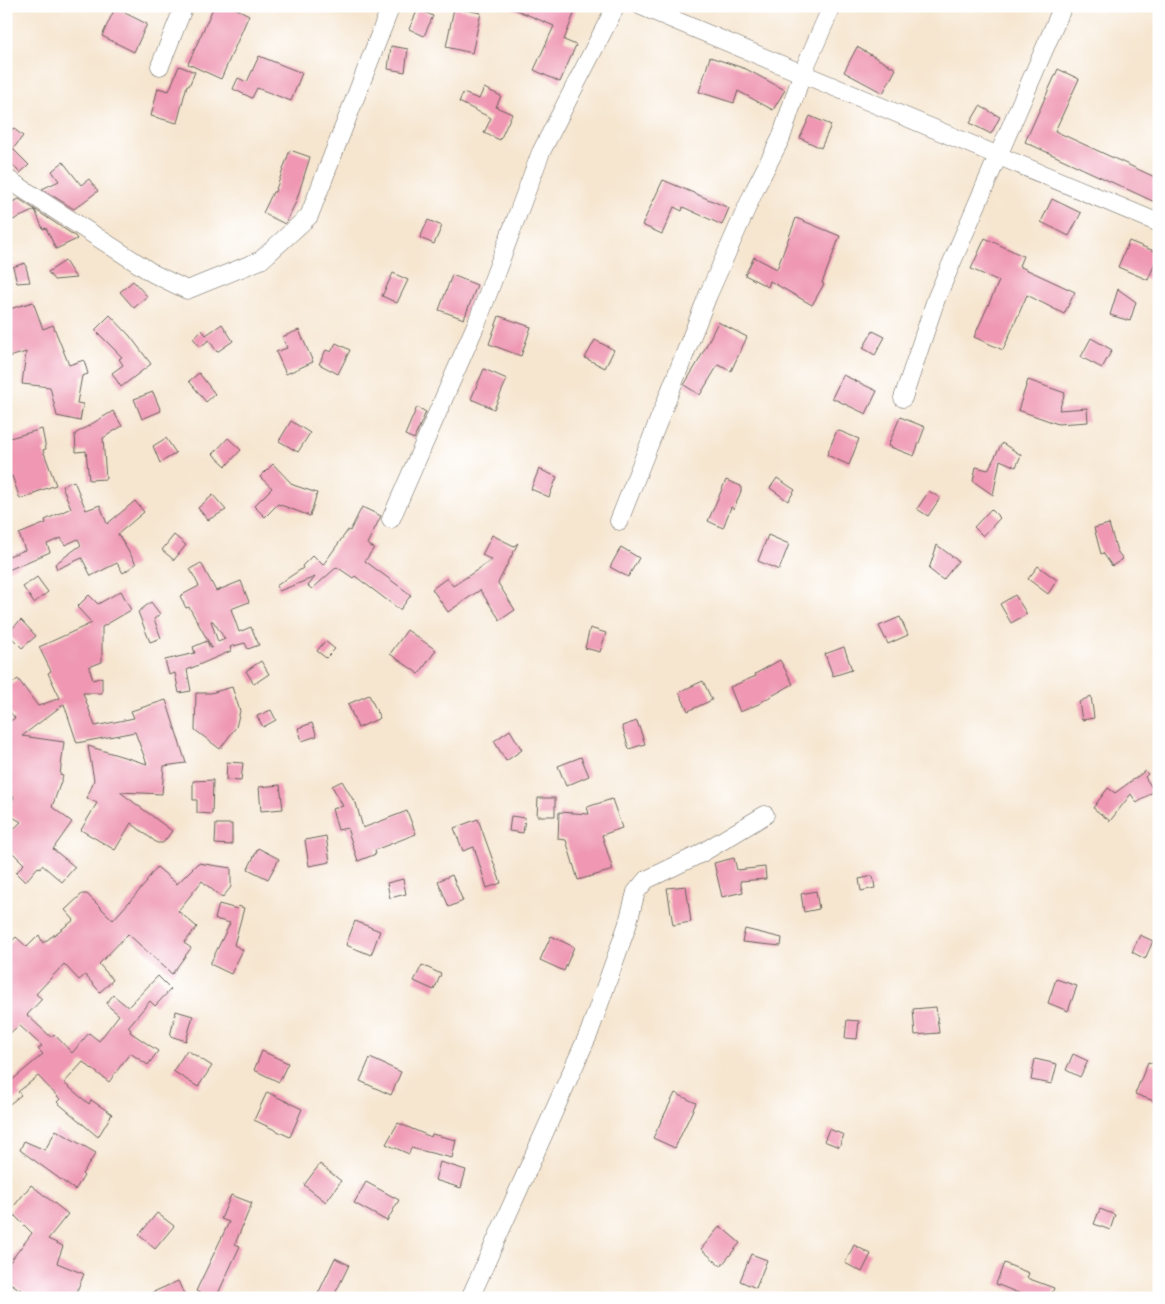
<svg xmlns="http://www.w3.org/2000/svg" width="1165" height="1304" font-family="'Libre Caslon Text',serif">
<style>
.building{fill:#ef97b3;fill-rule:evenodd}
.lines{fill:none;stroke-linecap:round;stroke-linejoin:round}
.minor-casing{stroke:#68635b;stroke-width:19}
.minor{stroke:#fff;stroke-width:18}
</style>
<rect width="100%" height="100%" fill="#fff"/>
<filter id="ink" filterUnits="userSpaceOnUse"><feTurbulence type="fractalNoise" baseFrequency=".02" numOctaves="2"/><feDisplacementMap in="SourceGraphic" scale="10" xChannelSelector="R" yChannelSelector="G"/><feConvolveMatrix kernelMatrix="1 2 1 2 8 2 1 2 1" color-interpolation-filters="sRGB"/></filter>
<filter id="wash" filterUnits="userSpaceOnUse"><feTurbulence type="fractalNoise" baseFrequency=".0096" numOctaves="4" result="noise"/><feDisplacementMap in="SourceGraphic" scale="20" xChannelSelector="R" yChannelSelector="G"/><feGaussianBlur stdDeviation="1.12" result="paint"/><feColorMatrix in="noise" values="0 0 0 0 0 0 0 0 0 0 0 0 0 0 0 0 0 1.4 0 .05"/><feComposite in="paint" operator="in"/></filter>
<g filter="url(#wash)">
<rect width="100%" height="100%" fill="#f6e6d0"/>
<g id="blocks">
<path class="building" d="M214 6H231L249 15 221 79 188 64Z
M507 6H577L564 40 576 45 560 82 534 70 554 26Z
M115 8 147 24 134 52 102 36Z
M454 8 481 13 472 53 446 47Z
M418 9 433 16 424 36 409 29Z
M391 46 408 49 405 72 388 69Z
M857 47 896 69 883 93 844 72Z
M259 56 302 73 291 101 257 88 252 98 233 89 238 78 247 82Z
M710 57 746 69 785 90 773 110 738 91 734 103 699 92Z
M179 66 195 72 189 86 187 85 177 123 151 116 158 88 169 91Z
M1058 69 1079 79 1055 131 1159 179V204L1025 142Z
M484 88 501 96 496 107 512 114 500 140 484 133 491 118 459 102 463 93 479 99Z
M980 106 1000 117 991 134 970 123Z
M810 116 831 125 821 148 800 138Z
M13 128 23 136 13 149 29 165 20 173 6 158V137Z
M290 150 310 157 296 202 285 224 263 213 273 192H275Z
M63 162 81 185 89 179 98 191 74 209 42 189 59 181 52 171Z
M663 180 729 208 722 225 683 207 682 211 674 207 662 234 642 225Z
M19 199 75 236 77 239 56 249 46 228 43 229 35 210 13 220 6 210V205Z
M1052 199 1081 213 1069 236 1041 222Z
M796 218 840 236 822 283 824 284 812 305 770 281 768 287 745 275 754 257 777 269Z
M428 220 442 226 434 244 420 238Z
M985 238 1023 256 1019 266 1075 292 1064 314 1027 295 1003 350 974 337 999 281 971 269Z
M1129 241 1159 253 1148 280 1118 267Z
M65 261 76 278 54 280 48 272Z
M25 263 30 282 17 283 13 267Z
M393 273 408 280 397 303 382 296Z
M452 275 477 285 464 319 439 310Z
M133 281 147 296 134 308 120 292Z
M1118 289 1136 302 1130 321 1110 315Z
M33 302 43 329 53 325 69 365 84 360 88 374 82 376 77 403 83 404 80 421 57 416 50 387 22 384 26 352 6 358V310Z
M110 315 130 336 151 364 121 387 112 373 123 365 119 359 122 357 95 330Z
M499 316 531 327 521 356 489 344Z
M718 322 747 337 731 371 718 365 700 395 684 385 698 362Z
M222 324 233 341 217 352 209 340 200 347 193 338 202 330 206 335Z
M299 330 313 362 286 374 276 352 287 348 282 337Z
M873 331 885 337 875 355 863 348Z
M1091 338 1112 350 1102 368 1081 357Z
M595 340 614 350 605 368 585 358Z
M336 343 350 350 338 374 319 364 326 350 331 352Z
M484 369 507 379 494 409 471 399Z
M199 373 215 394 206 402 189 381Z
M843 375 877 391 866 414 832 398Z
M1028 380 1065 393 1059 410 1087 408 1088 422 1058 424 1018 410Z
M153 392 161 411 142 419 134 399Z
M417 407 426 412 414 439 405 435Z
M113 411 122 426 103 438 106 479 89 480 86 451 76 452 75 434Z
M900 417 925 427 914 456 888 446Z
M291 421 310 433 298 452 279 441Z
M42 429 46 449 43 450 56 485 34 493V495L20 499 12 476H9L6 461V439Z
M837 430 859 439 849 465 827 455Z
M166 438 176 453 160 463 153 446Z
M228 438 241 450 226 466 213 454Z
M1002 443 1021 455 1016 467 1000 460 993 495 973 481 976 467 988 470Z
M273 464 293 485 317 493 310 516 278 504 265 517 254 506 272 488 260 477Z
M539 469 557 477 549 497 531 489Z
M777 478 795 490 788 501 770 488Z
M726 480 741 486V491L734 509 731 507 723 528 708 521Z
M74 481 86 510 100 505 107 524 135 501 144 512 118 534 136 564 123 573 117 563 91 576 82 558 57 569 55 564 81 545 78 539 65 545 61 538 47 544 50 552 6 571V557L25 550 19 534 46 523 45 520 71 508 62 486Z
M929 491 940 498 928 516 917 509Z
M213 495 226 510 208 520 198 508Z
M362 507 381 516 367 544 374 548 365 561 411 595 400 610 355 576 353 578 337 567 312 589 308 586 315 577 279 591 276 586 303 568 302 566 313 555 323 565 348 530 350 531Z
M991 509 1000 518 983 536 974 527Z
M1109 524 1117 551 1123 559 1112 566 1103 553 1101 554 1094 528Z
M174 535 186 545 174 560 162 550Z
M492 535 514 546 518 543 498 583 515 610 500 620 480 590 448 612 432 589 447 578 453 586 492 560 482 555Z
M768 535 789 544 779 570 758 561Z
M937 545 958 561 943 580 929 569Z
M621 547 639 558 628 577 610 567Z
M201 563 216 591 241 581 249 602 231 609 239 632 251 627 259 645 248 649 245 643 230 647 231 651 187 670 191 691 179 693 175 673 169 675 165 660 195 653 193 647 207 641 210 648H212L189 607 186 608 180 596 199 586 190 569ZM211 621H213L225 639 218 642Z
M1038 566 1057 580 1048 594 1028 579Z
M37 577 48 592 34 603 23 587Z
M121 591 131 610 102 627V662L89 667 93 680 102 677V693H83L95 726 134 718 131 711 166 700 186 763 164 766 162 794 120 792 172 831 163 843H157L131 823 115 850 81 830 97 803 87 798 94 780 88 746 147 764 135 732 77 743 64 704 22 736 64 742 60 775 63 776 52 807 72 822 53 849 75 867 62 882 42 865 40 868 38 867 25 882 16 873 24 864 6 846V836L21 822 6 813 14 797 6 793V724L15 718 6 707V688L18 679 38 706 60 698 48 673 51 671 39 647 92 623 77 607 89 595 98 604Z
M1015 595 1027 614 1011 623 1000 604Z
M151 602 160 614 154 619 161 638 150 642 138 612Z
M900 617 908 635 888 644 879 626Z
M21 620 36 636 22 648 7 633Z
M590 628 606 633 600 652 585 648Z
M407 630 436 650 419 674 390 654Z
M325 641 335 649 326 658 317 651Z
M844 647 852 670 833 676 825 654Z
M780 660 793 684 761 702V703L740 712 730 687 756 676 755 674Z
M261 661 269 674 254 684 246 671Z
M703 681 712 700 688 711 679 692Z
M232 687 240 711 236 727 220 749 195 730 196 693H211Z
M369 695 380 718 358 728 348 704Z
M1091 696 1094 718 1082 720 1079 702Z
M271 710 276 720 263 727 257 716Z
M637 721 645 744 629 749 622 726Z
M312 723 317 736 302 741 298 728Z
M510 730 522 750 506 761 494 741Z
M581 757 589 776 566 786 558 766Z
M227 762 243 763 241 781 226 780Z
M1145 771 1148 774 1145 777 1154 791 1137 803 1131 794 1110 821 1093 808 1108 788 1115 793Z
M213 780 212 814 197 813V800H193V781Z
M342 781 355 803H356L363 828 407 811 416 834 375 850 376 854 358 861 347 828 338 830 332 809 343 806 332 786Z
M280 785 283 809 261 811 259 787Z
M538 798H555V816H537Z
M612 799 622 828 602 835 613 870 578 880 566 840 558 839 559 812 589 814 587 807Z
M511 816 525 818 523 833 509 831Z
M478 819 501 883 487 888 474 847 463 851 454 828Z
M216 824H232V845L215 844Z
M326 836 330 862 309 866 305 840Z
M258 848 279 859 268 879 248 869Z
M734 858 737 870 765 867 766 879 740 881 743 892 722 897 714 863Z
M198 863 231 868V887L222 898 202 881 178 911 197 927 184 943 191 948 172 974 128 934 99 964 113 980 100 992 85 975 79 980 64 964 36 994 42 999 27 1015 51 1037 54 1034 72 1053 89 1033 99 1041 119 1015 106 1004 113 995 128 1007 158 976 171 989 155 1006 150 1001 128 1027 131 1030 130 1032 158 1051 148 1065 130 1053 109 1082 83 1062 64 1083 89 1104 91 1100 112 1114 98 1137 57 1102 60 1099 38 1076 18 1092 21 1095 6 1107V1077L10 1082 43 1054 38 1049 42 1046 19 1025 6 1037V947L16 937 27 947 39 935 43 943 74 920 65 910 82 894H87L113 920 147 882 146 881 157 867 177 884Z
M452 875 463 901 449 907 438 881Z
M873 876 875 888 861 891 859 879Z
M403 879 406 894 390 898 387 883Z
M686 886 691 922 673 925 667 888Z
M816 891 819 909 804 912 801 894Z
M219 904 237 909 238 906 244 908 234 945 243 950 231 974 210 964 230 923 215 919Z
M355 921 380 931 371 955 346 945Z
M745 929 782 938 781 946 742 942Z
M1140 935 1153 941 1145 959 1132 952Z
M551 936 574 947 564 971 540 960Z
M422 965 441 974 434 990 414 981Z
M1056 979 1077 986 1068 1011 1048 1003Z
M936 1007 939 1033 915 1035 913 1009Z
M176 1011 193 1016 186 1041 170 1036Z
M847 1020 859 1021 857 1039 845 1038Z
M187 1050 212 1066 198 1087 173 1071Z
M262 1051 288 1063 279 1082 254 1070Z
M1073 1054 1088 1061 1080 1077 1066 1070Z
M370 1058 401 1072 391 1095 360 1081Z
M1035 1059 1057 1064 1052 1084 1031 1080Z
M1148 1062 1159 1066V1103L1135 1094Z
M267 1092 302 1109 290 1137 254 1120Z
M675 1093 696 1103 675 1148 653 1138Z
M398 1123 431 1137 432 1134 456 1140 452 1158 411 1148 409 1154 386 1144Z
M829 1129 844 1135 839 1147 824 1141Z
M56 1130 96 1153 82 1174 84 1176 75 1190 20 1150 24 1141 45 1150Z
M440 1162 466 1170 461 1188 435 1180Z
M320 1164 341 1181 326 1202 304 1185Z
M366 1182 399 1200 387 1221 354 1203Z
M31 1185 68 1214 48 1239 63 1246 57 1263 84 1274 74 1298H32L6 1280V1267L32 1233 10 1211Z
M231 1195 252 1203 235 1244 240 1246 216 1298H209L196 1291 229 1222 221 1219Z
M1100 1209 1115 1215 1110 1230 1094 1224Z
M157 1213 174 1226 155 1249 139 1235Z
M720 1226 740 1243 721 1266 701 1249Z
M854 1245 871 1254 862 1272 845 1263Z
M751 1254 767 1260 756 1288 740 1281Z
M335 1258 349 1265 333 1298H316Z
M1004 1263 1029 1273 1027 1278 1054 1288 1050 1298H1031L996 1284Z
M178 1281 186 1298H140Z"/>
</g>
</g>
<g filter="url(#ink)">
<use href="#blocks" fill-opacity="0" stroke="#68635b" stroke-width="1"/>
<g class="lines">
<g class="minor-casing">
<path id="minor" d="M641 6 1159 223
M160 66 184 6
M6 178 154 274 187 290 261 260 309 216 391 6
M903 398 936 299 1063 6
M391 519 478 320 541 152 616 6
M619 521 708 295 755 189 781 138 802 74 832 6
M470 1298 589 1033 627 926 636 892 646 880 700 854 765 815"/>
</g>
<use href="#minor" class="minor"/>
</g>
</g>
<rect width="1165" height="1304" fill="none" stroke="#fff" stroke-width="25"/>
</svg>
